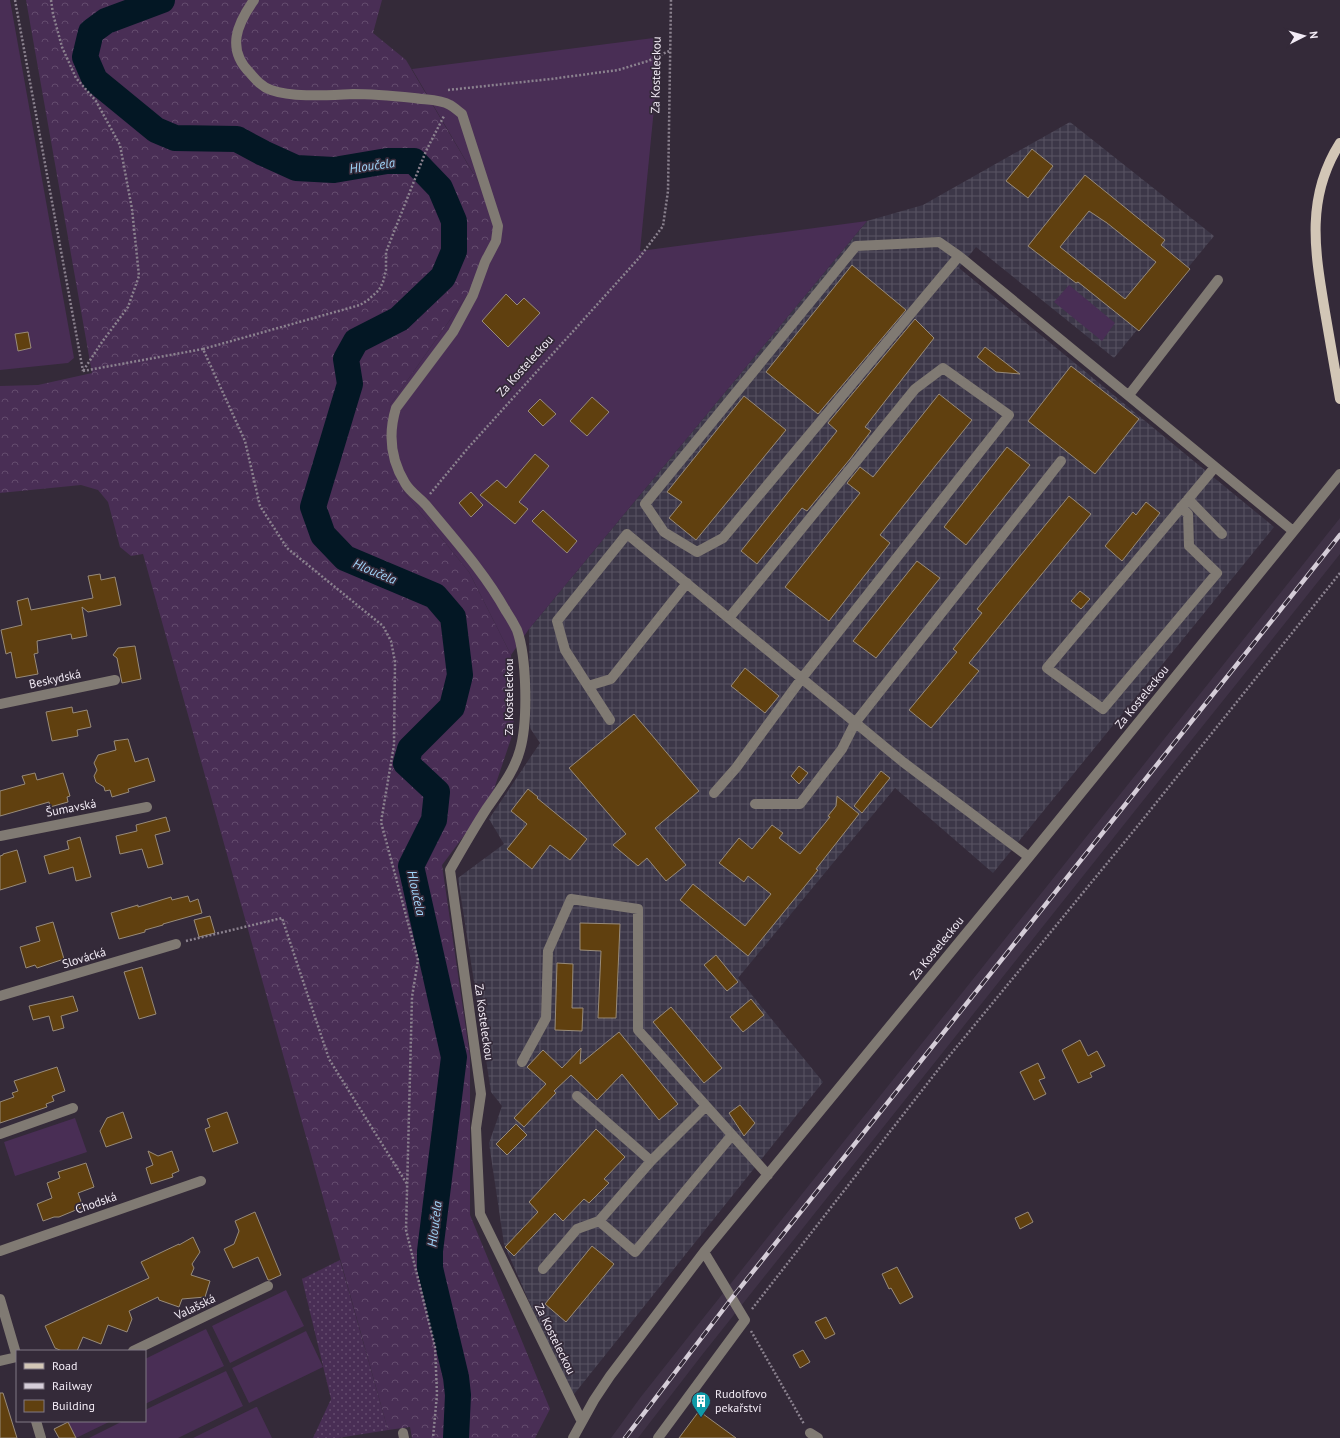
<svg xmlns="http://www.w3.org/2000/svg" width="1340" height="1438" font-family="'PT Sans',sans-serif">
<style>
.built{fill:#3f3246}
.industrial{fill:url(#industrial-grid)}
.grass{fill:url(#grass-dots)}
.forest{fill:url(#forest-crowns)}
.garden{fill:#492e55}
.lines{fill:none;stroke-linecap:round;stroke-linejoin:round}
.river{stroke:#031724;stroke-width:26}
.building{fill:#60400f;stroke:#988b7a;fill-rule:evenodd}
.path{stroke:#8b828f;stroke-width:2.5;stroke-dasharray:2 2;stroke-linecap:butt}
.minor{stroke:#807a73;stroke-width:10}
.major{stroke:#d2c6b6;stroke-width:10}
.rail-casing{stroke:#d5cdd8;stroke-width:4.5}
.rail{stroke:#342a39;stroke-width:3;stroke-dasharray:9;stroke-linecap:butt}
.labels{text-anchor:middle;stroke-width:3.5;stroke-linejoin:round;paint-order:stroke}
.street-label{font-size:12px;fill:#f3ecf6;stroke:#342a39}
.poi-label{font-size:12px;fill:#f3ecf6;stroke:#342a39;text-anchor:start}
.water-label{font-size:13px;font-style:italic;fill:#a0d5fa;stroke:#342a39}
</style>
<defs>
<pattern id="industrial-grid" width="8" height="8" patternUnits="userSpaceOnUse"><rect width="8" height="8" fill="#3c3748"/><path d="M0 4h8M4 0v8" fill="none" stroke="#595463"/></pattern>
<pattern id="grass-dots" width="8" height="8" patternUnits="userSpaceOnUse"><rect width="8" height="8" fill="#492e55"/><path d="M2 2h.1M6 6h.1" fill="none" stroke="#644c6e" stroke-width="1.8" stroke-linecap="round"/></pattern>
<pattern id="forest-crowns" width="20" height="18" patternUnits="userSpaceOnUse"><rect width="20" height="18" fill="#492e55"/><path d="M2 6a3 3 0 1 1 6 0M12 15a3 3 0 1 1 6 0" fill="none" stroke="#644c6e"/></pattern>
</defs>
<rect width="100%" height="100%" fill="#342a39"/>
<path class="built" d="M1340 518V554L1258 657 1177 758 702 1355 638 1438H611L640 1398 685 1341Z"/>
<path class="industrial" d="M1070 122 1214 236 1114 358 976 247 959 268 1274 527 993 873 895 788 738 978 823 1082 571 1398 504 1244 489 1143 502 1106 491 1092 458 878 504 844 489 819 540 743 530 728 529 629 867 221 923 205Z"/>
<path class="grass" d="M340 1260 388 1430 338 1438H313L331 1399 302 1279Z"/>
<path class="forest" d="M26 0H382L373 33 406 60 496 212 490 263 390 405 404 492 469 572 511 655 514 730 490 801 442 865 470 1057V1215L550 1409 535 1438H412L410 1427 388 1430 143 554 131 556 120 547 108 502 98 490 81 485 0 493V386L38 385 92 373Z"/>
<path class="garden" d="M0 0H10L74 358 68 363 0 370Z
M661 37 640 251 867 221 529 629 511 655 469 572 404 492 389 450 390 405 490 263 496 212 412 69Z
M1069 285 1115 323 1102 341 1054 302Z
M75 1118 87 1152 15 1176 4 1142Z
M286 1290 304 1326 230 1363 212 1326Z
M206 1329 224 1366 145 1404V1359Z
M306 1331 323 1367 249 1403 232 1368Z
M226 1371 243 1406 178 1438H89L123 1421H145V1410Z
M257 1407 272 1438H193L256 1407Z
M67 1421H111L76 1438Z"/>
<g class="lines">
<path class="river" d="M162 0 106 21 91 32 85 57 95 80 156 130 175 138 237 139 263 153 296 168 334 170 387 161H414L440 188 454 221V251L443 277 399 319 356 341 346 359 350 384 313 507 323 535 345 558 435 596 453 617 460 675 452 707 410 749 406 763 437 792 434 820 411 866 454 1057 430 1251V1268L433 1281 456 1377 458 1395 456 1438"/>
</g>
<path class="building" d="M1032 149 1053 166 1028 198 1006 181Z
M1085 175 1165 240 1161 245 1190 269 1139 331 1078 282 1076 283 1028 246ZM1089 211 1107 223 1156 262 1125 299 1060 247Z
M852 265 906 310 818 414 766 372Z
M506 294 517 305 524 298 540 313 508 347 482 321Z
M915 319 934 338 865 427 871 431 850 459 807 511 802 508 757 564 741 551 837 431 828 423Z
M28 332 31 348 18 351 15 334Z
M985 347 1020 374 996 372 977 357Z
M1071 366 1139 419 1095 474 1028 421Z
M939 394 972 420 880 535 890 543 829 621 785 587 860 493 847 483 860 467 873 477Z
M744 396 786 430 696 540 669 518 682 502 667 492Z
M592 397 609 412 587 436 570 421Z
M540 399 556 414 543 426 528 411Z
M1007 447 1030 465 966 545 944 527Z
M535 454 549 466 519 502 528 509 515 524 480 495 497 480 506 488Z
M471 492 483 505 471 517 459 503Z
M1069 496 1091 514 969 663 979 671 931 728 909 710 957 652 953 649 982 613 977 609Z
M1146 502 1160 513 1122 561 1105 546 1133 512 1136 515Z
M543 510 577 541 567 553 532 521Z
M917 561 940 578 876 658 853 641Z
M100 574 101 580 115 577 121 605 88 612 82 607 87 636 72 639 71 634 37 641 38 653 34 654 38 674 16 678 11 652 6 654 1 630 22 625 17 601 28 598 31 610 93 598 88 576Z
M1080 591 1090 599 1081 609 1071 601Z
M135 646 141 679 122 683 117 658 113 655 118 648Z
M745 668 779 696 765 713 731 686Z
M72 707 73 713 87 710 91 727 77 730 78 736 52 741 46 712Z
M634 714 699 791 655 828 686 865 666 881 647 858 638 866 613 845 626 834 569 768Z
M128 739 135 762 148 758 155 781 128 789 129 792 112 797 110 790 105 791 104 787 96 782 94 776 97 770 94 763 98 755 116 750 114 741Z
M799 766 808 773 799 784 791 776Z
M881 771 890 778 862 813 854 806Z
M35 773 37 780 63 773 70 796 67 797 68 802 50 807 49 802 0 816V791L25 784 22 776Z
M528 789 538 797 537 798 587 839 570 860 550 845 532 869 507 849 527 824 511 811Z
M837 796 859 814 816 869 818 870 748 956 680 900 693 884 745 926 771 894 748 876 744 882 719 863 739 838 752 849 772 825 783 833 779 838 800 854 830 817 828 816 836 806Z
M166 817 170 831 155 835 163 864 148 868 142 849 120 854 116 836 137 831 136 825Z
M80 837 91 877 76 881 73 867 49 874 44 856 69 849 67 841Z
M17 850 26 882 0 890V856L3 855V854Z
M188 896 190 902 198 899 202 913 163 924V925L145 930V932L119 939 111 913 138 905V907L171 897 172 900Z
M210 916 215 933 199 937 194 920Z
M53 922 64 959 37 968 35 965 26 968 20 947 40 941 36 927Z
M580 923 620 924 616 1018H598L601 951 580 950Z
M716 955 738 982 727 991 704 965Z
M557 963 573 964 572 1008H583L582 1031 555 1030Z
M142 967 156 1014 139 1019 124 972Z
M73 996 78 1011 61 1016 64 1028 53 1031 49 1016 33 1020 29 1006Z
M751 999 764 1015 743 1032 730 1017Z
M671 1007 722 1068 704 1083 653 1022Z
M619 1032 678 1104 659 1120 622 1074 597 1100 571 1075 554 1091 556 1093 524 1127 514 1118 546 1084 527 1067 543 1050 562 1068 581 1048 580 1064Z
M1080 1040 1088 1056 1097 1051 1105 1066 1090 1073 1092 1077 1078 1083 1062 1050Z
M1038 1063 1045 1078 1039 1080 1046 1094 1034 1100 1020 1072Z
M57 1067 65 1091 52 1096 54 1101 46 1104 47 1107 0 1123V1102L14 1097 12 1093 18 1091 14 1081Z
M740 1105 755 1123 744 1136 729 1113Z
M123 1112 132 1138 106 1147 100 1131 107 1118Z
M227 1112 238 1143 213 1152 205 1129 210 1127 207 1119Z
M516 1124 527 1135 507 1155 496 1144Z
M596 1129 625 1157 604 1179 609 1183 589 1203 584 1199 563 1221 555 1213 514 1256 505 1247 538 1212 529 1202Z
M148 1151 158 1156 172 1151 179 1171 172 1174 173 1177 151 1184 146 1168 153 1165Z
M86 1163 94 1187 78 1193 83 1207 59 1217H54L43 1221 37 1204 52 1198 47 1183 60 1178 58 1172Z
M255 1212 281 1275 270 1280H268L258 1257 233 1268 224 1249 234 1244 239 1231 235 1221Z
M1028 1212 1033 1222 1020 1229 1015 1218Z
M193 1237 200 1252 192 1264 194 1268 191 1275 210 1281 205 1297 182 1299 179 1307 159 1300 158 1297 129 1311 132 1319 127 1332 108 1325 101 1344 83 1337 77 1351H62L55 1348 45 1326 149 1278 141 1262 179 1244V1245Z
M592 1246 614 1264 566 1322 545 1304Z
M897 1267 913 1297 900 1304 891 1288 889 1289 882 1274Z
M826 1317 835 1334 825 1339 815 1322Z
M803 1350 810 1362 800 1368 793 1355Z
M0 1393H3L17 1438H0Z
M699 1411 736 1438H679Z
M68 1422 76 1438H59L54 1429Z"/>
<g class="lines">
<path class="path" d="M15 0 83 371
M51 0 53 14 62 47 76 78 96 101 120 145 132 209 139 276 128 307 102 342 83 371
M448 90 551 79 618 70 648 61 669 51
M203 349 360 305 368 300 379 290 383 282 386 270V252L426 151 444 116
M83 371 203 349 245 441 260 506 287 548 383 626 391 641 395 662 394 745 381 822 418 960 412 997 406 1230 435 1347 437 1394 433 1438
M430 494 468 448 639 258 663 226 668 191 671 0
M186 941 282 918 329 1059 407 1184
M752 1309 941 1066 1136 828 1340 573
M751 1331 804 1424"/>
<path class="minor" d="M254 0C237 24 226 49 250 73 256 80 262 87 271 90 294 98 329 95 353 94 373 94 394 96 414 98 425 100 440 99 450 105 454 107 458 111 462 114L498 226 496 241 485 262 473 295 453 332 396 408C388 434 391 460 405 483 410 492 420 498 426 505 454 539 485 573 506 611 510 617 514 624 517 630 527 658 528 722 520 750 514 772 500 789 487 808 474 828 462 849 450 870L481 1094 476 1128 480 1214 582 1422
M959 256 939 242 856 246 645 504 664 532 697 552 723 538 959 256 1293 531
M1129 395 1218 280
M1188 499 1222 534
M1181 507 1188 514 1189 546 1217 573 1103 709 1047 668 1215 467
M687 583 611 679 588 686 565 650 557 621 627 534 903 762 1029 857
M588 686 610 720
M0 704 115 680
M714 793 736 768 802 678 1009 415 943 368 915 389 729 618
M755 804H800L842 749 855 723 1061 461
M0 836 147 807
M0 996 176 944
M522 1062 546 1018 548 951 571 899 638 909V1030L768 1175
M577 1096 651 1161 706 1106
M0 1134 73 1108
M651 1161 599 1221 635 1252 732 1135
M0 1251 201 1181
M543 1269 577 1229 599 1221
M0 1299 17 1357
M133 1351 268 1286
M0 1361 17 1357
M36 1421 41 1438
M403 1433 404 1438
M810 1433 818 1438
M573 1438 594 1400 610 1376 704 1252 1029 857 1340 474
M658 1438 745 1320 704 1252"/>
<path class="major" d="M1340 143C1305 198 1315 252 1325 312 1330 341 1335 370 1340 399"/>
<g class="rail-casing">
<path id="rail" d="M625 1438 732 1298 1340 535"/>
</g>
<use href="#rail" class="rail"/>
</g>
<defs>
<g id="building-pin" transform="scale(1)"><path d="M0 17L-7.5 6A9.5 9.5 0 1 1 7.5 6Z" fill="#0f9aa8" stroke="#342a39"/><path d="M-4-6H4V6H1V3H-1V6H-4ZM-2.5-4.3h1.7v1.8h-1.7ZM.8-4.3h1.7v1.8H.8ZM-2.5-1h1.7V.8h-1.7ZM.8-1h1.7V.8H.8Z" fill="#fff"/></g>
</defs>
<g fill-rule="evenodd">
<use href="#building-pin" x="701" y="1401"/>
</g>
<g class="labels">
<g class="street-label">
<text transform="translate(656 75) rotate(-89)" y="4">Za Kosteleckou</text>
<text transform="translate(525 366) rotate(-48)" y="4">Za Kosteleckou</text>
<text transform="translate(55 679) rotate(-12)" y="4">Beskydská</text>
<text transform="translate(509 697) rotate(-90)" y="4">Za Kosteleckou</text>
<text transform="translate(1142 697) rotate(-51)" y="4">Za Kosteleckou</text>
<text transform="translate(71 808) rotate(-11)" y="4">Šumavská</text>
<text transform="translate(937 948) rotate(-51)" y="4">Za Kosteleckou</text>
<text transform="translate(84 958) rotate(-17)" y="4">Slovácká</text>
<text transform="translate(484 1022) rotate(82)" y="4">Za Kosteleckou</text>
<text transform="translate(96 1203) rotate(-19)" y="4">Chodská</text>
<text transform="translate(195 1307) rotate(-26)" y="4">Valašská</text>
<text transform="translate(555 1339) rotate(64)" y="4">Za Kosteleckou</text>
</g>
<g class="poi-label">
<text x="715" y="1398">Rudolfovo<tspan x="715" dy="14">pekařství</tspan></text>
</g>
<g class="water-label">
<text transform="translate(372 165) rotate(-8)" y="5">Hloučela</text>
<text transform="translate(375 571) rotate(23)" y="5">Hloučela</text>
<text transform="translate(417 893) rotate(78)" y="5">Hloučela</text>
<text transform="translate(434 1224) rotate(-83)" y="5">Hloučela</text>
</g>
</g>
<rect x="16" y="1350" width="130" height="72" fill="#342a39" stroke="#807885"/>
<rect x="24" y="1363" width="20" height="6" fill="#d2c6b6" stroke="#807885"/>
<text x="52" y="1370" font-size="12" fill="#f3ecf6">Road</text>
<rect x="24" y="1383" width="20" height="6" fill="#d5cdd8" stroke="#807885"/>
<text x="52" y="1390" font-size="12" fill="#f3ecf6">Railway</text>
<rect x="24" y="1400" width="20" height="12" fill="#60400f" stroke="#807885"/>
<text x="52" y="1410" font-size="12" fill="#f3ecf6">Building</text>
<g transform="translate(1304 36) rotate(84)" stroke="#342a39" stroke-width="3" paint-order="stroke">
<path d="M0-3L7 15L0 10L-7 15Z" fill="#f3ecf6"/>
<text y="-6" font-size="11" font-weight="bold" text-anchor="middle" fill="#f3ecf6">N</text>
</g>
</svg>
